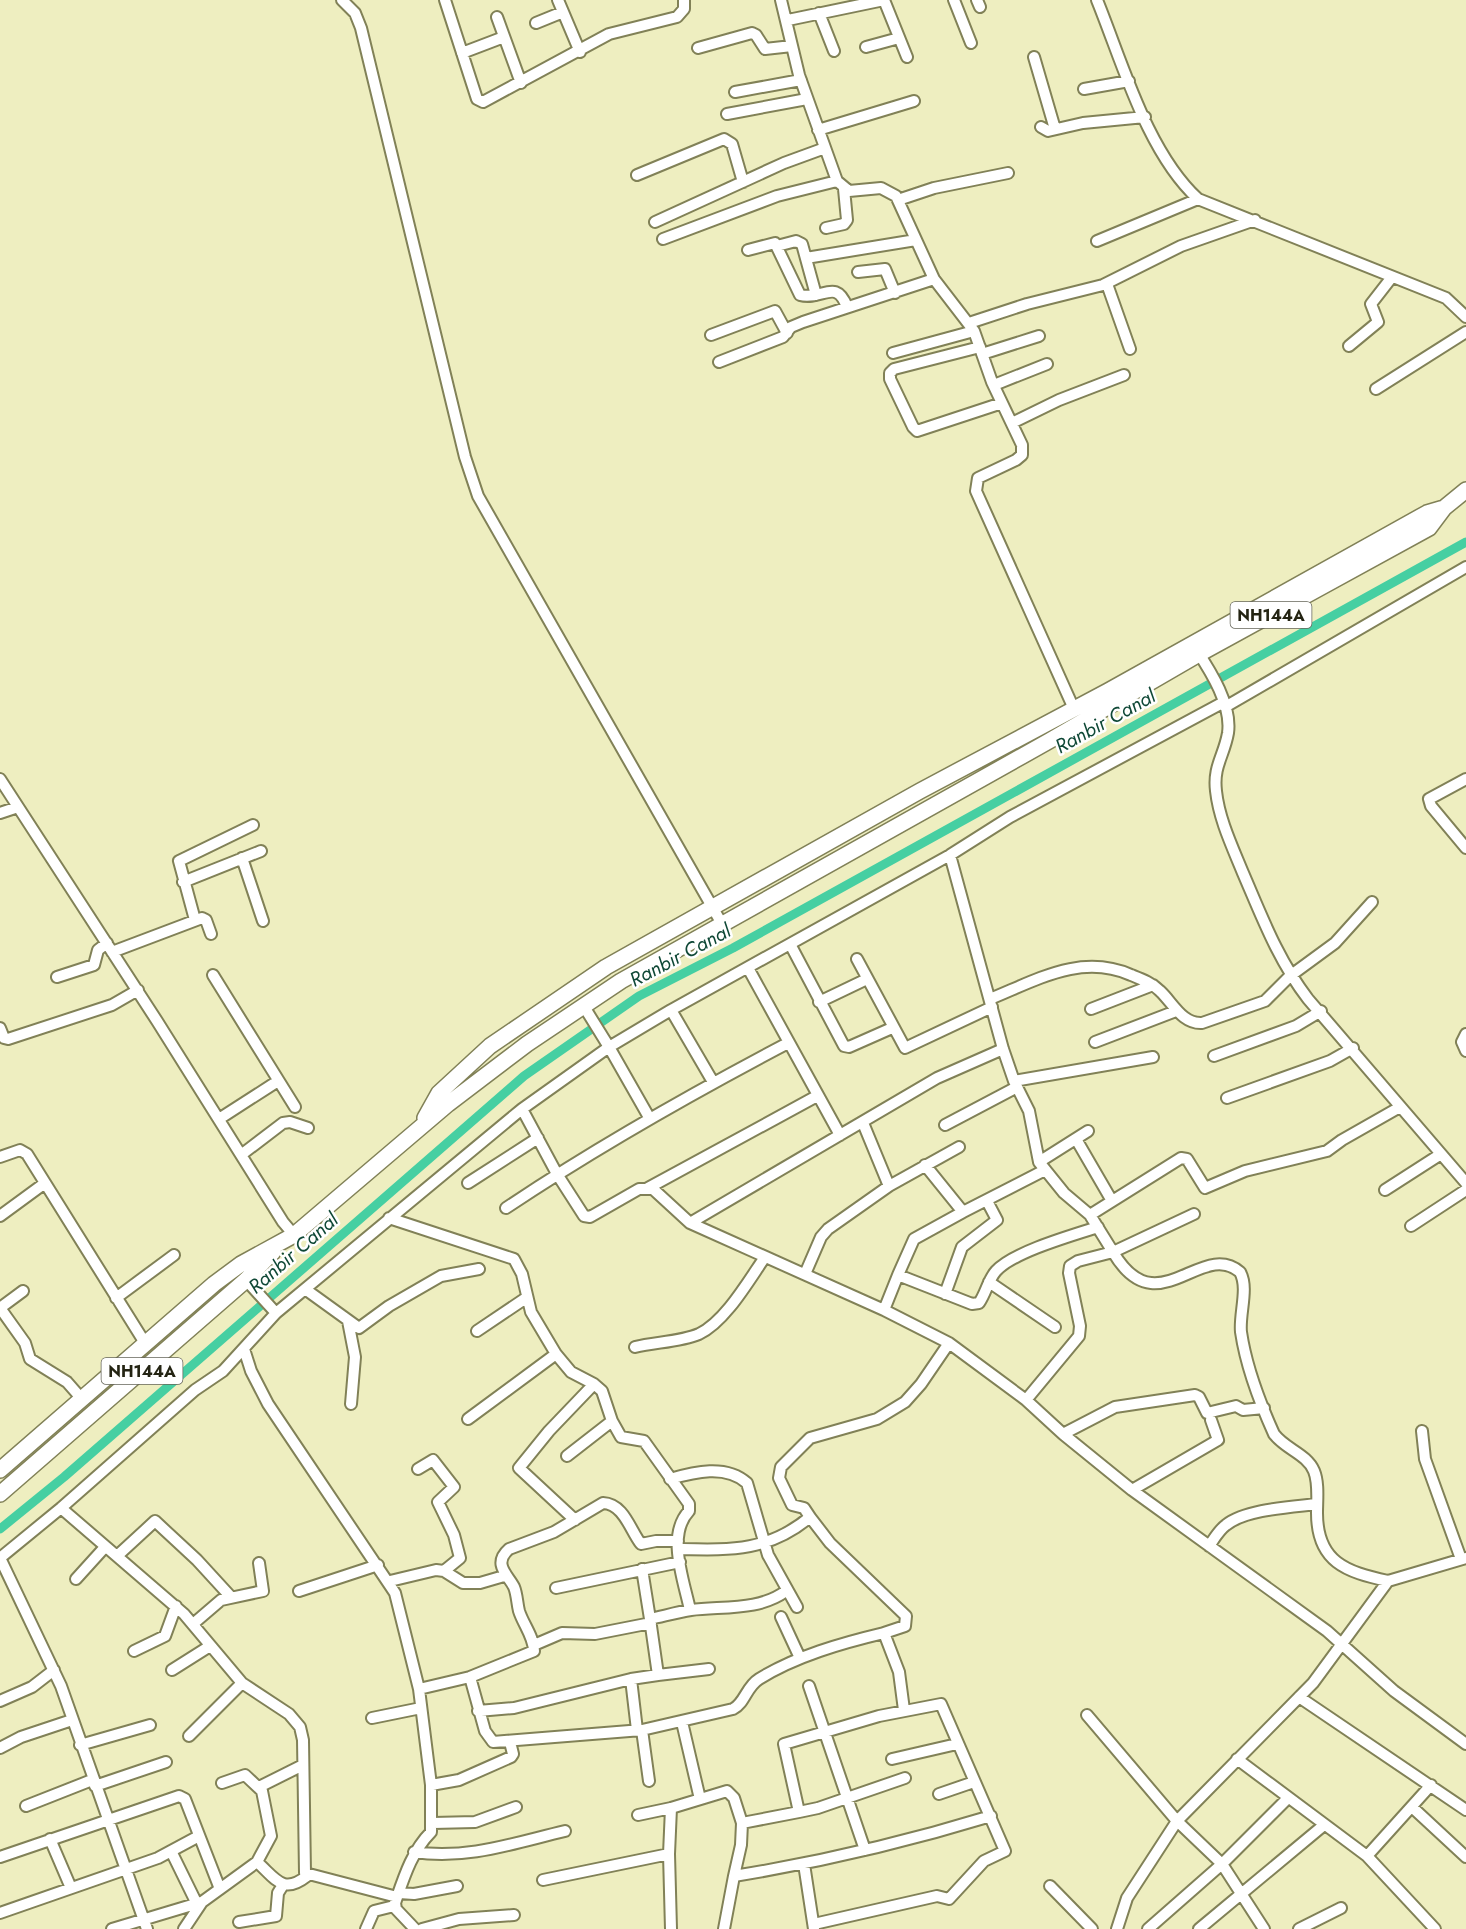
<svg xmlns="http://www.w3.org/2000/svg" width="1466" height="1929" font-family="Jost,sans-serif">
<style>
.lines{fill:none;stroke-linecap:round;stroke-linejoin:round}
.canal{stroke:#46cfa2;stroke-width:9}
.minor-casing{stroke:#818157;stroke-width:14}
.highway-casing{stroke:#818157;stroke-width:18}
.minor{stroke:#fff;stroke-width:10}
.highway{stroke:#fff;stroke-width:15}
.labels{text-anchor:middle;stroke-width:5;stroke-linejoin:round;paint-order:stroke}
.shield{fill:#fff;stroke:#66665a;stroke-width:1.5}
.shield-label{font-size:16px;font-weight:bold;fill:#242413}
.water-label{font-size:20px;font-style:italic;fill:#0f4836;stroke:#fff}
</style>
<rect width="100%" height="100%" fill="#eeeec0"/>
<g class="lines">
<path class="canal" d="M0 1529 64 1477 524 1076 639 996 733 948 1466 542"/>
<g class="minor-casing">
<path id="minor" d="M342 0 355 13 361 28 465 457 478 496 722 924
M445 0 477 99 483 102 609 34 677 17 684 9V0
M558 0 580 52
M781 0 799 75 837 181 849 191 881 188 896 196 934 279 974 331 992 382 1022 445V455L1016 460 978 478 976 491 1074 709
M884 0 907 57
M954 0 971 43
M977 0 980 7
M1097 0C1123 64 1147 152 1198 199L1446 298 1466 317
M819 13 834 51
M497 17 521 83
M788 20 884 0
M536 23 563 12
M866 47 899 38
M698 48 752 33 756 35 765 49 792 46
M462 53 504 37
M1034 57 1055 129
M1084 89 1129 81
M735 92 801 80
M727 114 807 99
M1041 127 1048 131 1083 123 1145 117
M818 130 914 101
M637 175 724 139 732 144 743 182
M898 200 934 188 1008 173
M655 222 784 163 825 148
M826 228 844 224 847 220 844 189
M663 239 777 196 837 181
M1097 241 1198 199
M777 246 796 241 802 244 816 295
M748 250 775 243 800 295C822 301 836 277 847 307
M806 258 916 240
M858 272 885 269 895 293
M1107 284 1130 349
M969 323 1027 304 1103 285 1181 246 1255 220
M711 335 775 311 787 333
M1349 346 1378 322 1371 304 1392 277
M980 347 894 369 890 373V379L913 427 917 431 1002 403
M893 353 974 331
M982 354 1039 336
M719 362 783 337 791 327 803 322 934 279
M994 385 1047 364
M1376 389 1466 332
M1012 423 1059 400 1124 375
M1196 649C1211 672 1232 705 1228 733 1224 756 1213 766 1216 791 1219 819 1232 846 1243 873 1262 917 1278 960 1308 999L1466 1183
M1225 707 1466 567
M0 779 157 1021 283 1222 294 1235
M1466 779 1429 799 1431 806 1466 848
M0 813 18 807
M950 855 1003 1049 1014 1081 1029 1111 1039 1162 1064 1193 1090 1215 1113 1252 1078 1261 1070 1266 1069 1273 1080 1326 1079 1336 1026 1400
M242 858 263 921
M183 882 261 851
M195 920 179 861 253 825
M790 944 844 1046 849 1047 892 1028
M112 952 202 918 206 920 211 934
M857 959 905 1048 992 1007
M748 968 840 1135
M213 975 295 1107
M57 977 94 965 98 950 107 943
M990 999C1037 980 1081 953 1131 975 1141 979 1152 983 1160 991 1173 1003 1182 1024 1202 1023L1265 1001 1290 976 1335 943 1372 902
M819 1002 867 979
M583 1005 609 1047 522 1109 557 1174 584 1216 590 1217 639 1189H653L690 1223 884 1310 949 1343 1026 1400 1063 1434 1115 1407 1195 1395 1199 1397 1207 1413 1236 1406 1243 1410 1264 1408
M1091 1009 1153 985
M671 1010 713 1082
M0 1028 4 1038 8 1039 112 1005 138 990
M1466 1034 1462 1042 1466 1051
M1095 1042 1176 1011
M1214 1056 1296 1026 1321 1011
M1014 1081 1153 1057
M1227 1098 1330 1061 1353 1048
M219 1119 278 1081
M650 1119 609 1047 671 1010 950 855 1010 817 1224 702
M863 1123 889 1186
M945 1125 1017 1087
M1076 1139 1112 1201
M241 1155 283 1123 290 1122 308 1128
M0 1157 20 1150 27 1154 145 1343
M1039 1162 1088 1131
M925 1165 963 1212 1045 1170
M468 1183 538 1138
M648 1188 817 1096
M1385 1190 1441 1154
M506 1208C597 1147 691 1094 788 1043
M1194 1214 1113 1252C1157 1327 1201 1239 1240 1272 1249 1288 1239 1314 1241 1332 1246 1366 1260 1403 1274 1434 1285 1449 1307 1454 1314 1471 1319 1483 1317 1500 1317 1513 1317 1562 1346 1572 1388 1581
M1090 1215 1181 1158 1187 1159 1205 1188 1245 1171 1327 1151 1342 1140 1400 1107
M0 1216 45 1183
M389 1218 514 1259 522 1274 531 1312 556 1354 571 1372 594 1384 602 1391 612 1421 621 1437 644 1441 689 1504V1511C666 1535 684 1581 690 1610
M690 1223 937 1078 1003 1049
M1411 1226 1466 1190
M805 1274 821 1237 828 1229 889 1186 959 1147
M898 1275 914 1239 963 1212
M246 1280 276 1313
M989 1282 1055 1327
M305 1289 359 1328 389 1306 441 1276 479 1269
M945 1294 962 1247 997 1220 987 1201
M116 1298 174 1255
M0 1308 25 1343 30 1359 67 1382 81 1398
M0 1308 23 1291
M884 1310 898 1275 972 1304 979 1303C986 1293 988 1280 996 1271 1013 1252 1073 1235 1098 1227
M348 1321 355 1357 351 1404
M477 1331 526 1298
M635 1347C655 1342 680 1342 699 1334 725 1322 749 1280 765 1257
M244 1349 251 1371 268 1404 395 1593 419 1689 431 1785V1832C412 1851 404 1877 395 1903L396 1909 415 1929
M468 1419 556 1354
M1422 1431 1425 1459 1461 1559
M1063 1434 1132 1490 1327 1631 1394 1691 1466 1744
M567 1456 612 1421
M418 1469 433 1460 454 1487 438 1502 454 1535 460 1558 444 1571
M670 1479C694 1472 726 1464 747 1483L768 1555 797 1607
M1132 1490 1218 1440 1211 1420
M61 1508 184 1614 242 1683 289 1714 300 1727 303 1740 305 1873 397 1897
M810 1517 804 1508 792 1505 779 1478 781 1467 810 1438 877 1419 905 1402 921 1384 949 1343
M575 1520 519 1468 549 1431 594 1384
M1209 1546C1214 1539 1219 1530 1226 1525 1246 1509 1293 1507 1317 1504
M678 1549C730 1550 768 1552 810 1517L830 1543 906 1616 905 1626 884 1633
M117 1556 155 1521 197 1560 230 1596
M0 1558 61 1508 195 1390 223 1371 276 1313 522 1109
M0 1558 61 1686 147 1929
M642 1569 650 1619
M76 1579 105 1547
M390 1581 436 1570 444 1571 463 1583H480L504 1576
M556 1588 680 1562
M299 1591 378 1565
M781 1617 800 1658
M193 1624 221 1600 263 1591 259 1563
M534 1645 562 1633 595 1634 651 1623
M134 1651 165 1636 176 1606
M172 1670 210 1646
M658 1675 709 1669
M470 1677 534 1651C534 1637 523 1624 519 1611 517 1603 517 1594 514 1587 508 1575 492 1564 509 1549L554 1532 603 1503C624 1504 630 1530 641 1544L656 1541H678
M809 1686 865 1850
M419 1689 470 1677 485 1731 493 1742 642 1730 649 1781
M1299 1697 1466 1810
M0 1701 32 1687 54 1670
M478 1711 514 1708 631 1679
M1087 1715 1177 1821 1222 1864 1264 1929
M372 1718 421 1708
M682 1722 700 1799
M637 1730 631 1679 658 1675 650 1619C664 1616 678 1612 691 1610 723 1606 759 1611 786 1591
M642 1730 733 1709C745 1703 746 1687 759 1679 796 1656 842 1643 884 1633L899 1672 904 1710
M189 1736 242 1683
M80 1745 150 1725
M0 1748 21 1737 72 1720
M892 1759 957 1744
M1237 1759 1367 1856 1435 1929
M222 1783 245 1775 262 1791 271 1836 257 1862
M431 1785 459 1780 511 1757 513 1754 510 1742
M95 1786 166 1762
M259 1787 303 1765
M939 1794 974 1782
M26 1806 92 1780
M1412 1807 1466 1857
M799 1812 818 1808 905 1778
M638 1815 671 1808 727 1791 734 1798 742 1823
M433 1823 475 1822 516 1807
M50 1839 71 1888
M171 1851 196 1902
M414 1852C467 1860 514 1843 565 1831
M1367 1856 1431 1785
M0 1857 179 1796 185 1799 220 1889
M804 1864 814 1929
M734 1876 741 1845 742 1823 799 1812 784 1744 879 1716 941 1704 1005 1851 984 1861 949 1899 937 1896 814 1924
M543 1880 669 1854
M1050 1886 1092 1929
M399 1893 414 1894 457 1886
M0 1913 158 1858 199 1836
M239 1922 276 1916 278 1893 283 1885
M112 1929 202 1902
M184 1929 202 1902 257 1862C276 1879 283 1895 307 1876
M366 1929 374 1911 394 1906
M422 1929 459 1919 514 1915
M671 1929 669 1854 671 1808
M724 1929 734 1876C821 1862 906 1842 991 1816
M1117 1929 1127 1898 1177 1821 1313 1683 1388 1581 1466 1558
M1148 1929 1222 1864 1287 1799
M1199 1929 1324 1825
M1299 1929 1341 1908"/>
</g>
<g class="highway-casing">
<path id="highway" d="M425 1118 439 1093 490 1046 606 967 920 791 1108 691 1427 513 1444 508
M0 1470 214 1284 241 1264 294 1235 448 1104 527 1044 621 981 1049 741 1199 654 1429 528 1444 508 1466 490
M0 1494 246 1280 273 1252"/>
</g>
<use href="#minor" class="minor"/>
<use href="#highway" class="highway"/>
</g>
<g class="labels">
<g class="shield">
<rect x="1230.5" y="602" width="81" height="26" rx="4.5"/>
<rect x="101.5" y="1358" width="81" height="26" rx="4.5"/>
</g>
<g class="shield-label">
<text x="1271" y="621">NH144A</text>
<text x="142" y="1377">NH144A</text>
</g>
<g class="water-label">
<text transform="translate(1105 721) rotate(-29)" y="7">Ranbir Canal</text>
<text transform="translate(680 955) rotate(-28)" y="7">Ranbir Canal</text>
<text transform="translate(293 1253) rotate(-41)" y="7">Ranbir Canal</text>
</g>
</g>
</svg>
